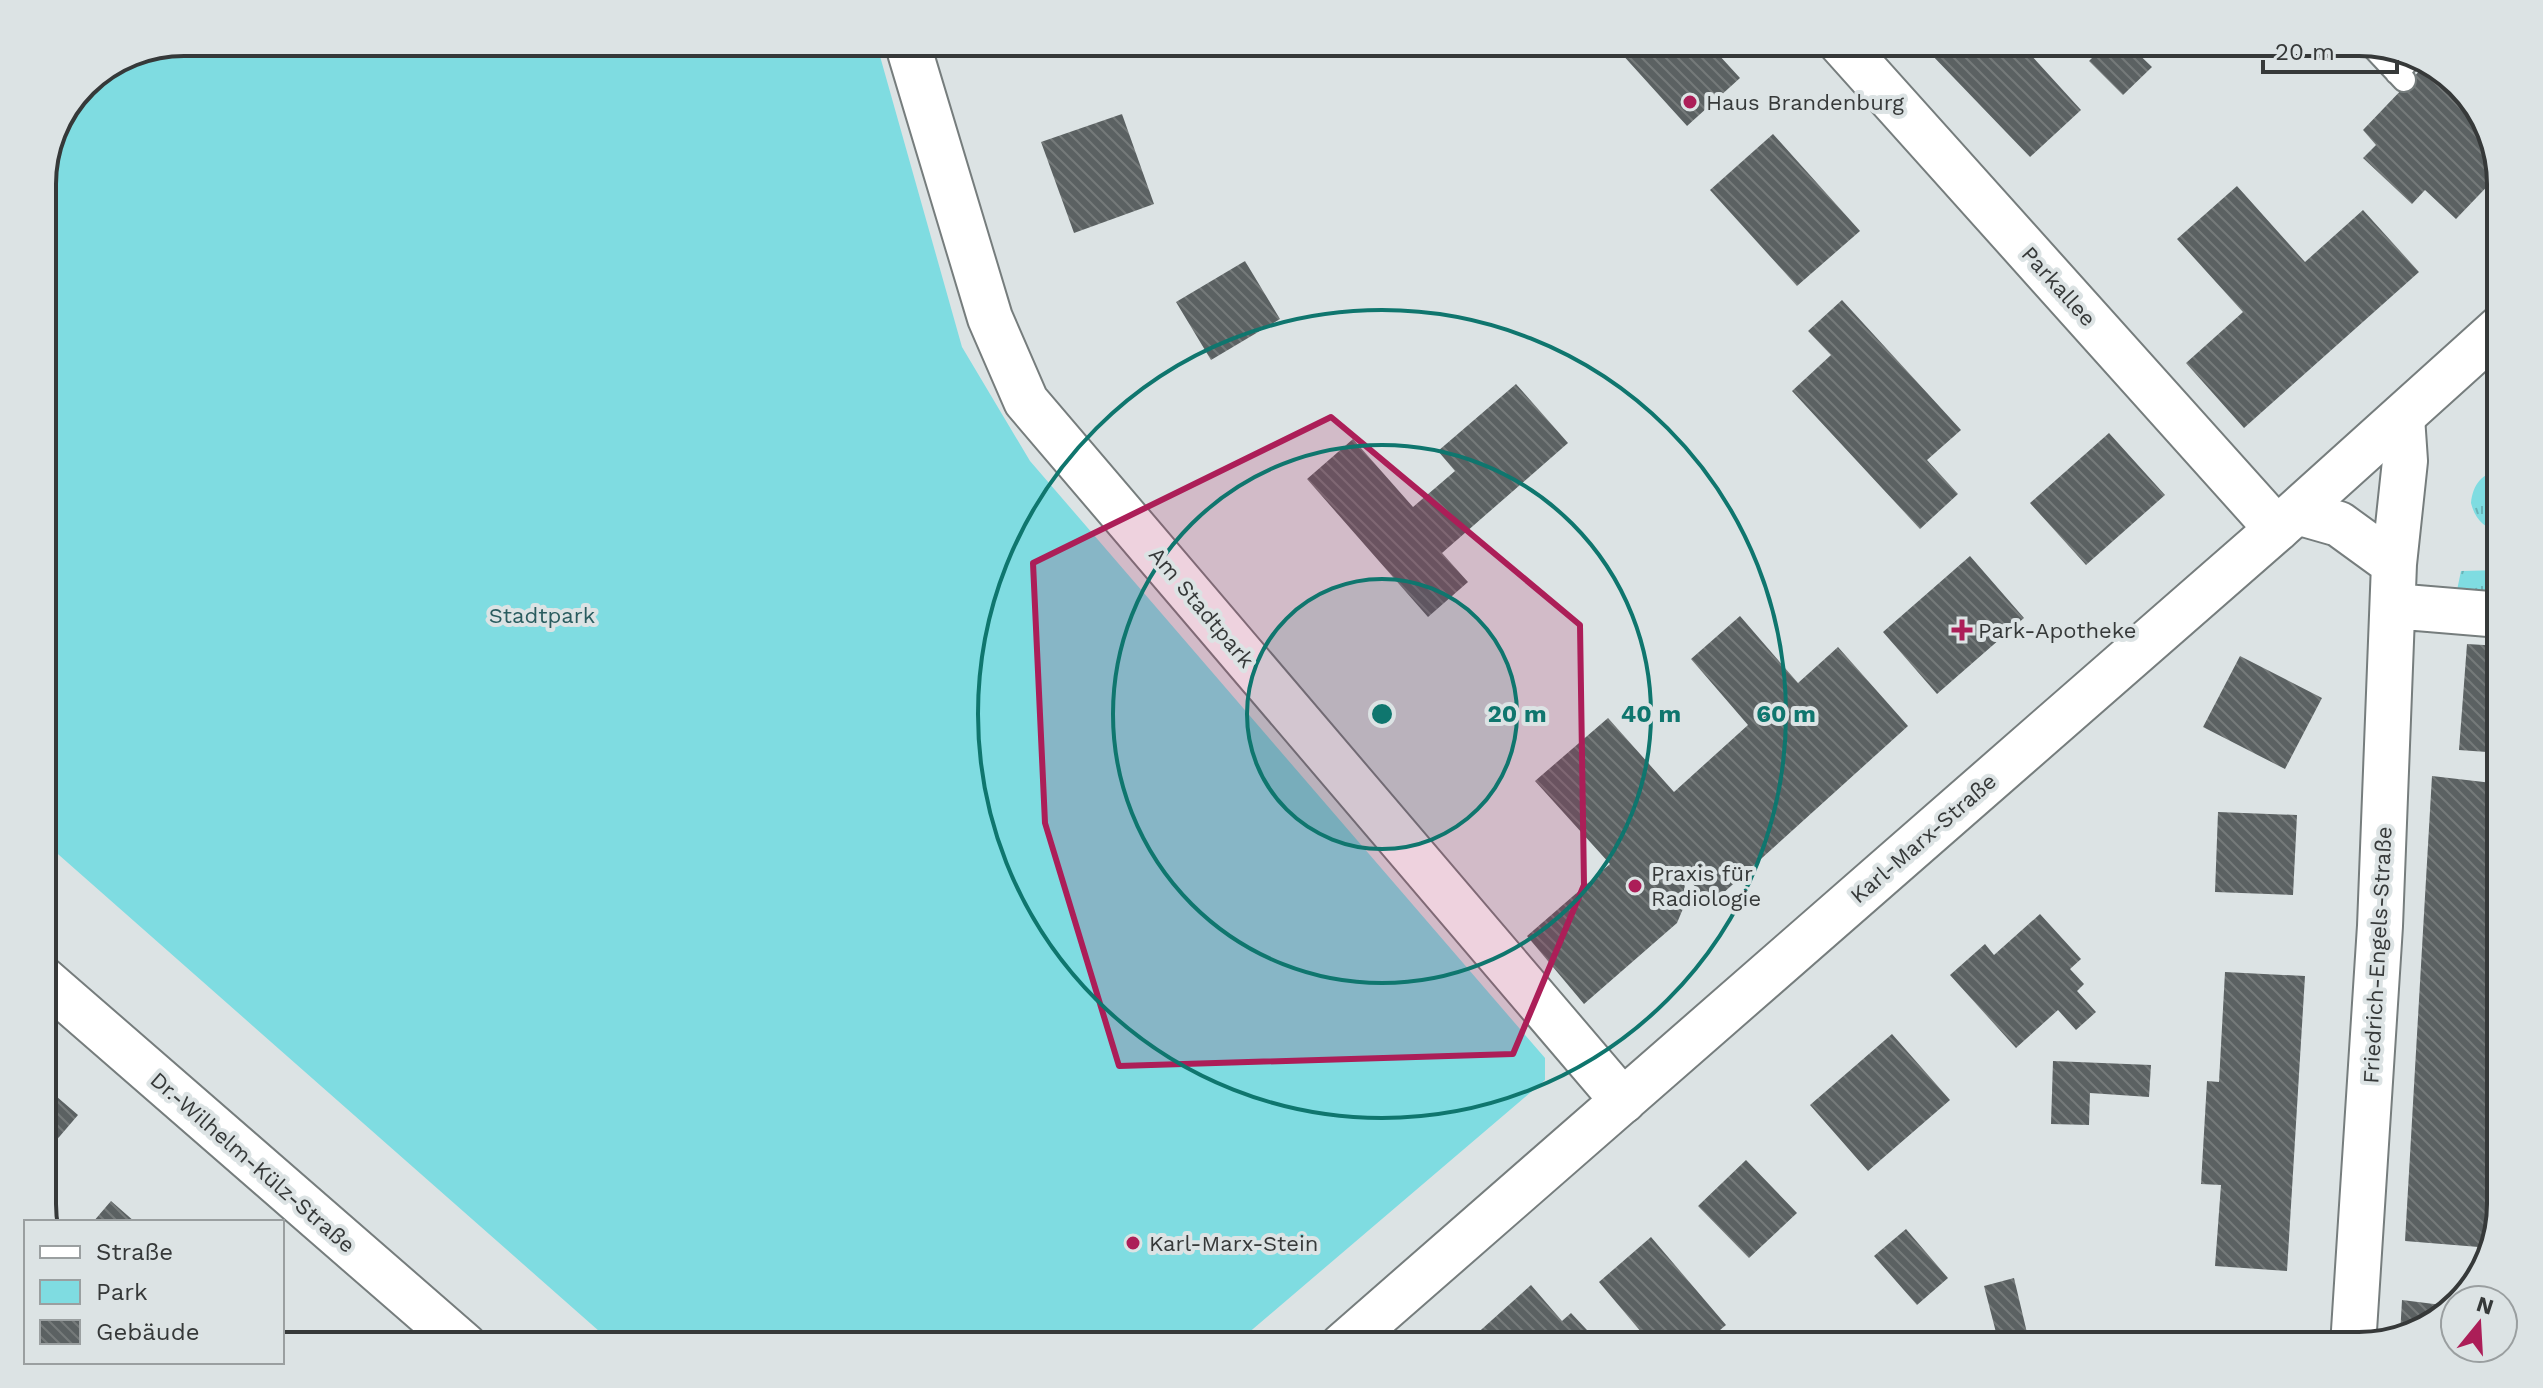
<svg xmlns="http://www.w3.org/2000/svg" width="2543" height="1388" font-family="'Work Sans',sans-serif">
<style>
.grass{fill:url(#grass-tufts)}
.park{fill:#7fdce1}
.building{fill:url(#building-back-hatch)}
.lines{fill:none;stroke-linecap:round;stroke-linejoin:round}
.service-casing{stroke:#767d7d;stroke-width:26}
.minor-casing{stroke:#767d7d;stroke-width:48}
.tertiary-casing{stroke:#767d7d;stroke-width:48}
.secondary-casing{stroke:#767d7d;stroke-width:48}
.service{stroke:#fff;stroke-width:22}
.minor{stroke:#fff;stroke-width:44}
.tertiary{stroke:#fff;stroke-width:44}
.secondary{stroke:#fff;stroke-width:44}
.marked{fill:#ac1e58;fill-opacity:0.2;stroke:#ac1e58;stroke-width:6;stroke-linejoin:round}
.ring{fill:none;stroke:#0f766e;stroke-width:4}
.poi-dot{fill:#ac1e58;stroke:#dce3e4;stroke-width:3}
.labels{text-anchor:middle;stroke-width:8;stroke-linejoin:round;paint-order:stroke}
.poi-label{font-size:22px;fill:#363939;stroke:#dce3e4;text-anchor:start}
.street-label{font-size:22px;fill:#363939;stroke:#dce3e4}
.park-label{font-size:22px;fill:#2a5c5f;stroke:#dce3e4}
.rim{fill:none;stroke:#363939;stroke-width:4}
.centre{fill:#0f766e;stroke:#dce3e4;stroke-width:4}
.ring-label{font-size:24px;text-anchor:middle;font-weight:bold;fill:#0f766e;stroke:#dce3e4;stroke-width:8;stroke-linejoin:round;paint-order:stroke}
</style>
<defs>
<pattern id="grass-tufts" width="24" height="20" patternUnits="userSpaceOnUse" patternTransform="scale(2)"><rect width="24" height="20" fill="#7fdce1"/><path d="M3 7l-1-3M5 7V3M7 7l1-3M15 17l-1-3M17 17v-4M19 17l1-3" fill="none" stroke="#69b3b7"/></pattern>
<pattern id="building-back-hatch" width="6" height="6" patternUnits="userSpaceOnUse" patternTransform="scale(2)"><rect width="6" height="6" fill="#5b6162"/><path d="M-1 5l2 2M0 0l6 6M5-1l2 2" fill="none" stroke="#757a7a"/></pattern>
</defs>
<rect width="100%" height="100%" fill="#dce3e4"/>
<path class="grass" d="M2501 470V531C2484 529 2475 519 2471 503 2473 484 2482 473 2501 470Z
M2501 570V597L2456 595 2461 571Z"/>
<path class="park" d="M184 42H876L962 347 1030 461 1545 1058V1080L1233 1346H616L42 840V175L84 83 130 53Z"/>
<path class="building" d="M1611 42H1707L1740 78 1687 126Z
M1939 42H2019L2081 110 2030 157 1929 52Z
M2108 42H2126L2152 67 2123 95 2089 61Z
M2428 62 2477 105 2500 173 2456 219 2425 190 2412 204 2363 158 2376 145 2363 130Z
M1122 114 1154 204 1074 233 1041 142Z
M1773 134 1860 231 1797 286 1710 190Z
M2237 186 2305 262 2363 210 2419 272 2244 428 2186 363 2243 312 2177 239Z
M1245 261 1280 319 1211 360 1176 302Z
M1842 300 1961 430 1927 460 1958 494 1920 529 1792 391 1831 355 1808 331Z
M1516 384 1568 443 1442 553 1468 582 1428 617 1307 479 1353 439 1413 507 1455 471 1438 451Z
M2109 433 2165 495 2086 565 2030 503Z
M1970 556 2024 618 1937 694 1883 632Z
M1740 616 1798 683 1838 647 1908 726 1711 904 1682 872 1687 899 1677 923 1584 1004 1527 936 1610 864 1535 781 1608 718 1674 792 1748 725 1691 659Z
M2467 644 2501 646V753L2459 750Z
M2240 656 2322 698 2285 769 2203 727Z
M2432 776 2501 784V859H2498L2493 963 2501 965V1204L2491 1248 2405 1241Z
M2218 812 2297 815 2293 895 2215 892Z
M2040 914 2081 959 2070 969 2084 984 2077 991 2096 1012 2076 1030 2058 1010 2016 1048 1950 975 1985 944 1994 955Z
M2225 972 2305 976 2287 1271 2215 1266 2221 1185 2201 1184 2207 1081 2219 1082Z
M1892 1034 1950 1100 1868 1171 1810 1105Z
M2053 1061 2151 1065 2149 1097 2090 1093 2089 1125 2051 1124Z
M42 1084 78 1115 42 1157Z
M1746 1160 1797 1213 1749 1258 1698 1206Z
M111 1201 135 1222H93Z
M1906 1229 1948 1278 1917 1305 1874 1256Z
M1651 1237 1726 1325 1701 1346H1653L1599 1282Z
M2014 1278 2028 1337 1999 1344 1984 1286Z
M1531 1285 1562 1321 1571 1313 1602 1346H1463Z
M2402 1300 2450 1306 2431 1327 2400 1335Z"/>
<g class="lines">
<g class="service-casing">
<path id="service" d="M2371 45 2404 80
M2397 73 2413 55"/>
</g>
<g class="minor-casing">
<path id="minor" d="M907 42 990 318 1026 401 1623 1101
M1840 42 2277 529
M2297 512 2339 524 2394 564
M2393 606 2501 615
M2353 1346 2380 926 2394 564 2405 461 2402 417"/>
</g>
<g class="tertiary-casing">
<path id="tertiary" d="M1342 1346 2277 529 2501 327"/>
</g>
<g class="secondary-casing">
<path id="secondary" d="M42 978 465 1346"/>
</g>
<use href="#service" class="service"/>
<use href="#minor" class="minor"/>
<use href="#tertiary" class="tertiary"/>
<use href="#secondary" class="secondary"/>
</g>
<path class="marked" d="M1331 417 1580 625 1584 885 1513 1054 1119 1066 1045 823 1033 563Z"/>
<circle cx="1382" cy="714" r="135" fill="#0f766e" fill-opacity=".12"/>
<g class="ring">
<circle cx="1382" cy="714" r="135"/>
<circle cx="1382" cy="714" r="269"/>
<circle cx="1382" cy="714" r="404"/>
</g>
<g class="poi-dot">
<circle cx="1690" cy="102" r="8"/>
<path d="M1958 618h8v8h8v8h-8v8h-8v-8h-8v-8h8z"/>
<circle cx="1635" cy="886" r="8"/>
<circle cx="1133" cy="1243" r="8"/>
</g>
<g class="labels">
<g class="poi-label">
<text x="1706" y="110">Haus Brandenburg</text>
<text x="1978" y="638">Park-Apotheke</text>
<text x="1651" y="881">Praxis für<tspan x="1651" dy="25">Radiologie</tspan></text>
<text x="1149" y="1251">Karl-Marx-Stein</text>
</g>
<g class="street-label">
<text transform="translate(2059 286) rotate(48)" y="8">Parkallee</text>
<text transform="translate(1202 607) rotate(50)" y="8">Am Stadtpark</text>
<text transform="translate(1923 838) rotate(-41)" y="8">Karl-Marx-Straße</text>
<text transform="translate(2377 955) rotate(-87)" y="8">Friedrich-Engels-Straße</text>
<text transform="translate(253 1162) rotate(41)" y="8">Dr.-Wilhelm-Külz-Straße</text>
</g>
<g class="park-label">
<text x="542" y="623">Stadtpark</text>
</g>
</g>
<path d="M0 0H2543V1388H0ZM184 56H2359A128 128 0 0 1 2487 184V1204A128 128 0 0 1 2359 1332H184A128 128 0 0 1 56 1204V184A128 128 0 0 1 184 56Z" fill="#dce3e4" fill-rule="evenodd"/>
<path class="rim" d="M184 56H2359A128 128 0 0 1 2487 184V1204A128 128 0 0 1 2359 1332H184A128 128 0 0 1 56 1204V184A128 128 0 0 1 184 56Z"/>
<circle cx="1382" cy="714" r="12" class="centre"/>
<g class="ring-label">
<text x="1517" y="722">20 m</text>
<text x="1651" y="722">40 m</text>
<text x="1786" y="722">60 m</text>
</g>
<rect x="24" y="1220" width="260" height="144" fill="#dce3e4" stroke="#9a9fa0" stroke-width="2"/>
<rect x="40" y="1246" width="40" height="12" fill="#ffffff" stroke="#9a9fa0" stroke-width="2"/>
<text x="96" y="1260" font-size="24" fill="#363939">Straße</text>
<rect x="40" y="1280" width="40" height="24" fill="#7fdce1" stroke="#9a9fa0" stroke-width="2"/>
<text x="96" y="1300" font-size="24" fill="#363939">Park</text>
<rect x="40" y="1320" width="40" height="24" fill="url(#building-back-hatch)" stroke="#9a9fa0" stroke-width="2"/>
<text x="96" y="1340" font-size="24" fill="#363939">Gebäude</text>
<g transform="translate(2479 1324) rotate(18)"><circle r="38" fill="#dce3e4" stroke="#9a9fa0" stroke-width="2"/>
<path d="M0-6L14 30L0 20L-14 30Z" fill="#ac1e58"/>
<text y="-12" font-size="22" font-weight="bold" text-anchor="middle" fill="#363939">N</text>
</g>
<path d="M2263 60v12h134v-12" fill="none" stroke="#363939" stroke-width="4"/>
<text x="2275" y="60" font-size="24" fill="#363939" stroke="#dce3e4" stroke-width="6" paint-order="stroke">20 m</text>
</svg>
